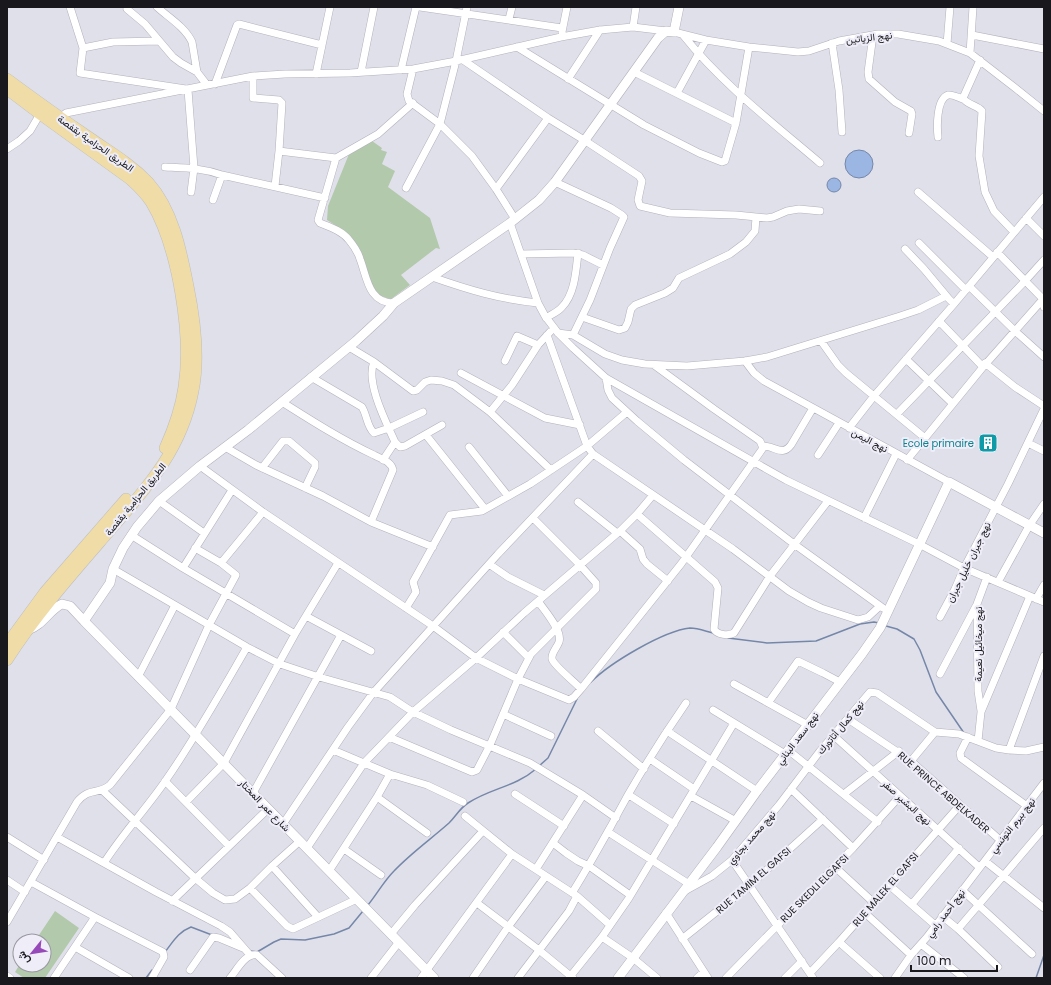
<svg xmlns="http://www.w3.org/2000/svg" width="1051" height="985" font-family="Poppins,Vazirmatn,sans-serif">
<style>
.green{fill:#b2c9ab}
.water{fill:#9cb6e3;stroke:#7587a8}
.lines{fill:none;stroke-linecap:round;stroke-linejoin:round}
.stream{stroke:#7587a8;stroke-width:1.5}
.minor-casing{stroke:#b2b1bc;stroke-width:8}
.tertiary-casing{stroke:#b2b1bc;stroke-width:10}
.primary-casing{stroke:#bfbfc0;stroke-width:12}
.minor{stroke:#fff;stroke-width:7}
.tertiary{stroke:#fff;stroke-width:9}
.primary{stroke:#f0dca6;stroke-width:11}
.labels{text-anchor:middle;stroke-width:4;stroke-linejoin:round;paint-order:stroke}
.street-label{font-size:10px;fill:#19191d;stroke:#eeedf8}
.culture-label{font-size:10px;fill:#0d838f;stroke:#eeedf8;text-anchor:end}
</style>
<rect width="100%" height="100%" fill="#e0e0eb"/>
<path class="green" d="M372 141 382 148 381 150 387 152 382 164 395 171 388 187 430 218 440 249 436 248 401 275 410 285 391 299C365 295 370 266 359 249 351 236 340 228 327 220L328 206 349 154Z
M55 911 79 928 45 978H24L15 972 20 964V965H44V941H35Z"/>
<path class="water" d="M845 164a14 14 0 1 1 28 0a14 14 0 1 1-28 0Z
M827 185a7 7 0 1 1 14 0a7 7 0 1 1-14 0Z"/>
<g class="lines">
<path class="stream" d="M886 626 897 629 914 639 920 650 936 692 964 733
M728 638 767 643 816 641 860 624 874 622 879 623
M591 682C610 663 663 631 690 628 698 628 705 631 713 633
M539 766 548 758 577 699
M368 905C377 894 384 881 394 871 411 853 431 839 449 823 456 816 460 808 468 803 491 788 515 787 536 769
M250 951 257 952 274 942 281 939 305 940 334 934 349 928 363 911
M165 952C173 942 178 932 191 927L212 935
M146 978 152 970
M1036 978 1044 955"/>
<g class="minor-casing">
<path id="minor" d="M70 7 83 48
M157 7C168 17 185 27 192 42L197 72 207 85
M420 7 562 28
M127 9 145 24 173 57 181 63 197 72
M509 19 512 7
M633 27 636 7
M562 32 567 7
M674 32 706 40 749 47 798 52 809 51 839 41 878 34H898L939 41 970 53 1014 87 1044 111
M683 35C722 84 773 123 820 163
M873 35 868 72 869 79 895 102 911 111 912 114 909 133
M972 35 1044 49
M159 41 113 42 83 48 80 73 186 89
M832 43 839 90 842 132
M947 44 950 7
M517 47 644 125 699 153 722 162 725 161 736 123 749 47
M970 53 973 7
M463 60 548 118 584 140 639 176 642 181 638 200 640 206 670 213 736 215 767 218 773 217 787 211 799 209 820 211
M980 60 963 98C967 105 977 105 982 111L979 156 985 192 994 211 1014 232
M413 69 407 94 409 101 440 124 472 156 496 189 515 219
M401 70 416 7
M361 72 374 7
M634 72 736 123
M316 74 330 7
M253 76V98L279 100 282 103 279 151 336 158
M568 79 600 30
M215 84 237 25 239 24 322 45
M188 90 194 168 191 192
M677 93 706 40
M58 119 66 113 253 76 285 74 350 73 413 69 456 61 561 37 600 30 633 27 666 31
M938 137C937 128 936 99 948 95 952 94 959 98 963 99
M7 149 19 141 30 131 40 114
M165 167C185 168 203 168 222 175
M555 182 611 208 622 215 624 217 610 248 590 300 573 335
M275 186 279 151
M406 188 440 124 456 61 467 7
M496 189 548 118
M918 192 993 257
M213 200 222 175 325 198
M1026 218 1044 236
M510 223 538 303 545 316 558 333 573 348 606 378 786 480 919 544 964 568 1044 602
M919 243 966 290
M905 249 924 269 949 299 954 304
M997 252 1043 299 1044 307
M521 254 573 253 583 255 603 265
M432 277C469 290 499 299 538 303
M969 286 1015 331 1044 357
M394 303C368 303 367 277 360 259 358 252 354 246 349 240 342 231 330 227 320 223L318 220 336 158 378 134 413 103
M582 317 619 330 625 328 628 322 631 309 635 305 665 293 673 288 679 278 730 254 746 242 755 231 756 217
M546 318C552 314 558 312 562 307 575 294 576 270 578 253
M939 321 983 367
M558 333 573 335 605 354 622 360 645 364 687 366 745 361 767 357 900 316 918 310 946 296
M547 335 587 446 593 454 733 549 789 591 808 602 821 608 858 620 868 617 880 606
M821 341 838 365 846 373 925 438
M349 347 374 362C365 382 387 424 395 442
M906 359 952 403
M505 361 517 336 538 345
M745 361 754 373 764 381 949 482
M374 362 413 391 417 390 425 382 431 380 442 381 454 385 490 412 551 470
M985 363 1015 387 1044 406
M461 373 545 418 580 425
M311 377 362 407C367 415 367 427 374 433L389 428 423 412
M606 378 608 390 612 398 637 421 684 460 794 544 883 608
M282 402C312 421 342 440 374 455 381 459 391 461 393 470L371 522
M490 412 512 385 538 345 550 332
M897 414 1025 281 1044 260
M849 428 874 396 954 304 1044 197
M426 435 485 509
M1028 443 1044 451
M763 446C775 446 782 457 791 445L813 408
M225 447 256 465 323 496 371 522 433 547
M469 447 508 496
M818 455 839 423
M383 460 395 442 400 447 405 446 442 425
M907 460 983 367 1044 298
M200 466 263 512 433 626 476 658 518 679 569 700 574 697 581 689 681 564 763 448 760 441 714 409 654 365
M262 468 283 441H289L315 463V467L305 488
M159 501 204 533
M578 502 617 533
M637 514 715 582 718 588 714 629C717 635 728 636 734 633L770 576 828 501
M864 518 896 454
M620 531 640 549 643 559 647 564 668 581
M131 535 183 568 295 634
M221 563 263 512
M489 564 508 577 544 595
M183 568 232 490
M113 569 247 647 280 664 319 677 390 697 413 712 451 730 530 763 583 795 616 818
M998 582 1029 526 1044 504
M1036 599 1044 585
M538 601C544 610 563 631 559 642 557 648 551 653 552 659 554 666 576 683 581 689
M406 608 416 592 413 582 450 515 482 511 530 484 587 446 627 412
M306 616 371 651
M940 617 955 589 964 568 1008 484 1044 409
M503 632 529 658
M940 674 976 606
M138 677 175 605
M734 684 808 725
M768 703 798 661 823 673 840 682
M713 710 785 754
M981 711 978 691 977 604 987 577
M503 714 551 736
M848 719 911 761 1000 840
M598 731 644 769
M667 731 757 791
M834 736 979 867
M389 737 472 772 477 770 490 745 518 679 531 654 596 589V583L580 565 533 518
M968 737 960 753 961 758 1027 806
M978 741 981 712 1030 596
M333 750 390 774 427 785 463 802
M788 750 878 822
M1009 750 1044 656
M650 759 694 789
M911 761 935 732
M165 781 229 846
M791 789 853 848
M102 790 195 878 213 893 225 900 235 899 250 888 272 866 300 841
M253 793 341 635
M515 794 564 826
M844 794 899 751
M629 795 674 824
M691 796 736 821
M377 797 427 833
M186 802 224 763 295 634 338 563
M465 816 512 854 577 896 610 925
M283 824 348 727 373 693 498 554 593 454
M608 832 689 884
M7 837 44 860
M57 837 156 892 221 926 230 932 250 955
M553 843 566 853 578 861 589 866 630 895
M307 848 364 763 389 737 413 712 476 658 524 613 620 531 637 514 653 495
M344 849 381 875
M732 860 813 978
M985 861 1044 908
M104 863C123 833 147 808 166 780 196 737 221 692 247 647
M272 866 318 917
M835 867 874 903
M536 869 583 795
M329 871 377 797 390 774
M7 880 25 892
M31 882 95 917 54 978
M889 885 935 925
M250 888 287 926 293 929 357 899
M962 890 1032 954
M683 892 712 876 732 860 779 805 820 751 870 692 877 693 935 732 959 734 996 748 1009 750 1026 751 1044 747
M572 893C586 871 598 849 611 826 633 784 659 742 686 703
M172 901 268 809
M477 903 539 950 573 978
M912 904 959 848
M666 913 708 978
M865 913 911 955
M942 916 958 929 998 967
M95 917 163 952 164 957 152 978
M7 922 77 802C89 787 98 795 110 785L171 709 209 625 236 575 221 563 195 548
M958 929 1044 828
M391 934 415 905 483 831
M602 937 633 958 657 978
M682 939 750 885 823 819
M839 942 880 978
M921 944 964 978
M75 947 129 978
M190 970 213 937 219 938 243 948
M810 973 839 942 960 805
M7 976 10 978
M230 978C237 970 245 953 257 955L282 978
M371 978 399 942
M421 978 512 854
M473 978 508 927 546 876
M518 978 569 911 577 896
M569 978 602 937 629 898 734 723
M697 978 704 972
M726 978 853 848 900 796
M785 978 802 961
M895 978 911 955 927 937 1044 783"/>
</g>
<g class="tertiary-casing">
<path id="tertiary" d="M28 630C43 625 49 610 62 604L70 606 84 621
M434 978 84 621 110 583 113 569 123 548 137 527 159 501 200 466 248 430 356 341 383 316 394 303 510 223 539 200 555 182 658 38 666 31 674 32 679 7
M618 978 717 847 757 791 862 654 880 628 949 482 1044 533"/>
</g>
<g class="primary-casing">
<path id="primary" d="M7 79C34 99 62 119 90 138 110 152 131 164 148 182 173 210 181 250 188 286 195 320 200 357 193 391 181 455 140 495 99 543 66 581 34 618 7 660
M7 89 40 114 130 179C138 186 145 193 151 202 178 247 192 335 184 387 181 408 174 428 165 448
M7 644 45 592 126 499"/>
</g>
<use href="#minor" class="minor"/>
<use href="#tertiary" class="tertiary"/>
<use href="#primary" class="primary"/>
</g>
<defs>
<g id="building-square" transform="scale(1)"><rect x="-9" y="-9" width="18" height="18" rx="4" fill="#0f9aa8" stroke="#eeedf8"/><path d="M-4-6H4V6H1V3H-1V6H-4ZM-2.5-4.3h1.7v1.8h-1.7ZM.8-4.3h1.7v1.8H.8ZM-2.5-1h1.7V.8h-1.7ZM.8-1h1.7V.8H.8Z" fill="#fff"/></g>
</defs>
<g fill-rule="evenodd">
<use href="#building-square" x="988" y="443"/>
</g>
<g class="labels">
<g class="street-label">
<text transform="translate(869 37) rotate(-6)" y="4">نهج الزياتين</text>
<text transform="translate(96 143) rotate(35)" y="4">الطريق الحزامية بقفصة</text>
<text transform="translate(870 440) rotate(28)" y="4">نهج اليمن</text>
<text transform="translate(135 499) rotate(-51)" y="4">الطريق الحزامية بقفصة</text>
<text transform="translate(968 562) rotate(-64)" y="4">نهج جبران خليل جبران</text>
<text transform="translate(978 644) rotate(-90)" y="4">نهج ميخائيل نعيمة</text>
<text transform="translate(840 727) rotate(-50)" y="4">نهج كمال أتاتورك</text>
<text transform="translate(797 738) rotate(-53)" y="4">نهج سعد البناني</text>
<text transform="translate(944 792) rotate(41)" y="4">RUE PRINCE ABDELKADER</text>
<text transform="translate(907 802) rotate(42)" y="4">نهج البشير صفر</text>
<text transform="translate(265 805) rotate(46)" y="4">شارع عمر المختار</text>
<text transform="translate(1012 825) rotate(-52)" y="4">نهج بيرم التونسي</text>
<text transform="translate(751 837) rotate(-49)" y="4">نهج محمد بجاوي</text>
<text transform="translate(753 880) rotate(-41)" y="4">RUE TAMIM EL GAFSI</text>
<text transform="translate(814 888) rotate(-45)" y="4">RUE SKEDLI ELGAFSI</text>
<text transform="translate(885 889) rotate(-49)" y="4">RUE MALEK EL GAFSI</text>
<text transform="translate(945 913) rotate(-53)" y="4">نهج أحمد رامي</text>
</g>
<g class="culture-label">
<text x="974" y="447">Ecole primaire</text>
</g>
</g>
<rect width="1051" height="985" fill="none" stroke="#19191d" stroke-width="16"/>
<g transform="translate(32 953) rotate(240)"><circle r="19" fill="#eeedf8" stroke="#9998a0"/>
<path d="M0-3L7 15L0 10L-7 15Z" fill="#9749ba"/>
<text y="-6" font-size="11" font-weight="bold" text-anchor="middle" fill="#19191d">ش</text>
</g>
<path d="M911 965v6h86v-6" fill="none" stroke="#19191d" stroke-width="2"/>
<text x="917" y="965" font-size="12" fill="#19191d" stroke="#eeedf8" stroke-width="3" paint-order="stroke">100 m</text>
</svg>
